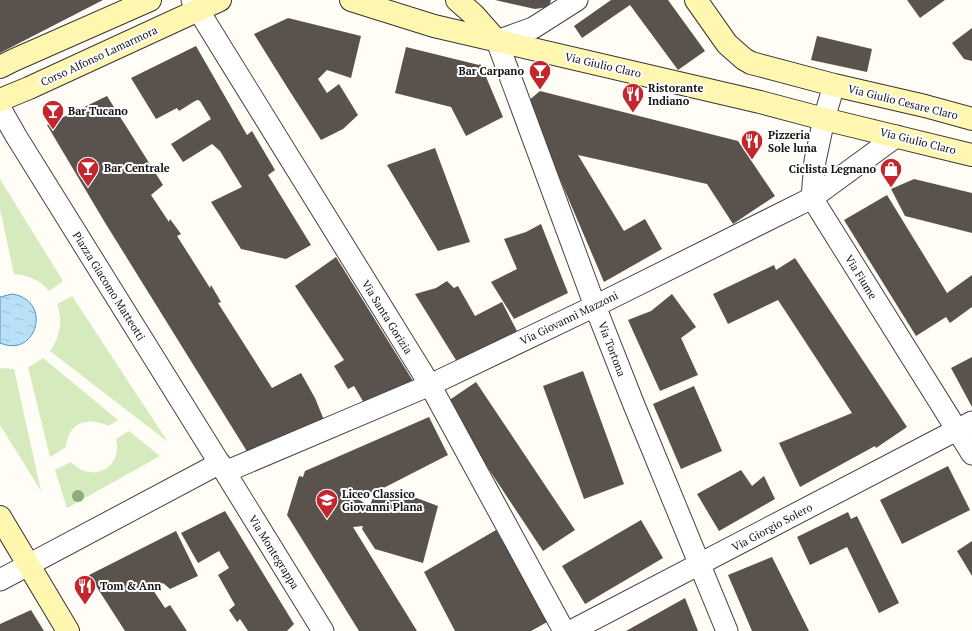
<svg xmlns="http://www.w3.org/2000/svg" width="972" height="631" font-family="'PT Serif',serif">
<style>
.grass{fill:#d5ebbd}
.water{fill:url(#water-ripples);stroke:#3f96cf}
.building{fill:#5a524d}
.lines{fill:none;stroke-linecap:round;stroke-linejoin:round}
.street-casing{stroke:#444;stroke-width:23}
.secondary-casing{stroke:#333;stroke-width:24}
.street{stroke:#fff;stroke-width:21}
.secondary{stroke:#fff6b0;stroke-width:22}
.tree{fill:#8dad7f}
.labels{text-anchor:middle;stroke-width:4;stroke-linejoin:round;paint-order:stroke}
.street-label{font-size:11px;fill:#111;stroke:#fff}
.poi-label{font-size:11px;font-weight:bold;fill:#111;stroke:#fff;text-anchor:start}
</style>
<defs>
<pattern id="water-ripples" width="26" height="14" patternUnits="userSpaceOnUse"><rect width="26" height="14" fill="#b9e0f7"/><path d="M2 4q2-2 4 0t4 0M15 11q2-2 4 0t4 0" fill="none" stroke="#9ebfd3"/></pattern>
</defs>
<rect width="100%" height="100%" fill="#fffdf5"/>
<path class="grass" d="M0 179 63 281 49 291C40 280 28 275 14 274L0 209Z
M72 296 168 442 50 351C60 338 63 320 57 304Z
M43 358 118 420 108 426C88 416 68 423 66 447L50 457 28 367 34 364Z
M0 368 14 369 41 491 0 425Z
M129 431 160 456 67 508 55 470 71 462C92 484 123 468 116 439Z"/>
<path class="water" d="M12 294C53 300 37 359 0 343V297Z"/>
<path class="building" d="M0 0H103L0 53Z
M495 0H551L549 7 535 9Z
M611 0H668L705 51 678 70 630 5 582 38 574 26Z
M907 0H945L920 18Z
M288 18 361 36 351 78 327 70 318 79 327 93 339 84 358 115 343 129 321 140 287 87 254 34Z
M972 28V61L964 59 952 43Z
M817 36 872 49 867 72 811 60Z
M196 46 247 135 252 131 275 170 268 175 311 245 286 259 241 249 211 202 242 187 220 151 212 144 183 162 171 144 211 119 200 101 198 100 195 101 179 111 177 108 156 119 131 78Z
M406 47 479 65 480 64 481 65 503 117 466 136 451 107 395 93Z
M540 91 738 141 775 196 733 224 707 184 578 155 624 231 645 219 662 249 604 282 527 102Z
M107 96 163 185 151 195 169 222 170 219 181 234 177 236 210 288 211 285 221 302 218 303 272 388 301 373 315 398 324 420 248 453 104 221 47 125Z
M435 148 470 242 438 251 387 165Z
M914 179 972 193V233L905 216 891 189Z
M887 195 947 293 972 275V307L950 323 946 317 916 336 844 220Z
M541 224 568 293 514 319 491 282 517 269 504 239 526 232Z
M336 257 413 381 367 408 354 386 348 389 334 366 344 360 295 286Z
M795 258 907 427 876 448 875 446 800 487 779 443 852 413 778 300 728 324 713 294 774 265 776 270Z
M447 281 454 288 458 286 475 316 502 302 519 335 459 365 415 294 436 288Z
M672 294 696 327 681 338 698 375 660 391 628 320 651 311Z
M972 357V407L951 368Z
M583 371 624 484 584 499 543 386Z
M476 382 575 530 543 551 445 403Z
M694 386 722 451 681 469 653 404Z
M429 417 448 455 360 500 369 507 373 498 395 490 438 506 423 563 375 549 362 529 363 526 353 527 417 631H359L287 515 299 476 303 477 305 471Z
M948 466 970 510 902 544 880 500Z
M741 470 752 486 764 476 775 499 719 531 697 494Z
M225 511 294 624 287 631H248L240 619 237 622 229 610 235 605 218 575 229 568 219 551 198 563 181 533Z
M848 512 851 519 857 516 899 603 879 613 847 547 810 565 797 537Z
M641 520 663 558 585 604 562 566Z
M496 530 549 621 531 631H455L424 572Z
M176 531 198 576 170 589 163 583 153 590 165 608 170 605 187 631H125L89 575Z
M972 541V576L957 551Z
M772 557 809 631H752L728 575Z
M685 598 698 631H626Z
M31 610 44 631H0V624Z"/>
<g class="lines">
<g class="street-casing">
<path id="street" d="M192 0 430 385 564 631
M577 0 533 28 497 41 595 306 634 405 727 631
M834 85 824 119 815 161 812 198 972 454
M0 108 16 136 225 472 323 631
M225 472 430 385 595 306 812 198 897 136
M0 580 220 463
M571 631 972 422"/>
</g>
<g class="secondary-casing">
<path id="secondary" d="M351 0 434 26 760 102 824 119 972 155
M457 0 474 15 497 41
M696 0 727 44 744 59 751 63 834 85 925 106 972 119
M0 67 14 60 150 0
M0 100 29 88 220 0
M0 517 68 631"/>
</g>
<use href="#street" class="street"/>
<use href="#secondary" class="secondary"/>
</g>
<circle class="tree" cx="78" cy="496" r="6"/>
<defs>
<g id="bar-pin" transform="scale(1.15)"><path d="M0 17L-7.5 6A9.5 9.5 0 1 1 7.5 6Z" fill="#c4262e" stroke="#fff"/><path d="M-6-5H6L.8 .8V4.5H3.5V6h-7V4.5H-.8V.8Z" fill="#fff"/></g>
<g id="restaurant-pin" transform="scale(1.15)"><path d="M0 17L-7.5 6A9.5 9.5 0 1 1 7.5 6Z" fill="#c4262e" stroke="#fff"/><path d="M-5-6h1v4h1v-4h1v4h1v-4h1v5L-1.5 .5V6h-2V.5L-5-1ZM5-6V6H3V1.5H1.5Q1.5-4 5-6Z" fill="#fff"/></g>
<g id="shop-pin" transform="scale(1.15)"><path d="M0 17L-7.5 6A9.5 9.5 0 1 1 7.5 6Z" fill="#c4262e" stroke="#fff"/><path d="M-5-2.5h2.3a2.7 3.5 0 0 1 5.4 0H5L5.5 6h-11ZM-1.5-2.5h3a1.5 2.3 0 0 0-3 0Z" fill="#fff"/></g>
<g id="school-pin" transform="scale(1.15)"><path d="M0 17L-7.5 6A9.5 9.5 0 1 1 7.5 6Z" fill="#c4262e" stroke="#fff"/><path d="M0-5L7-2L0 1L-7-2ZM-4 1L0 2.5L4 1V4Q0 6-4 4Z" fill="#fff"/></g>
</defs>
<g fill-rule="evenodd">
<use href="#bar-pin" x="540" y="71"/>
<use href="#restaurant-pin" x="633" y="94"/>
<use href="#bar-pin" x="53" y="111"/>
<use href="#restaurant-pin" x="752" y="141"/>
<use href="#bar-pin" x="88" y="168"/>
<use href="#shop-pin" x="891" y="169"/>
<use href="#school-pin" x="327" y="500"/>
<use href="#restaurant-pin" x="85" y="586"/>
</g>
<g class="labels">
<g class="street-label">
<text transform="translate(99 56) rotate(-25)" y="4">Corso Alfonso Lamarmora</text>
<text transform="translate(603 65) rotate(13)" y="4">Via Giulio Claro</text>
<text transform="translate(903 102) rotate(14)" y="4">Via Giulio Cesare Claro</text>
<text transform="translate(918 141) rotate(14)" y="4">Via Giulio Claro</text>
<text transform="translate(861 277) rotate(58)" y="4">Via Fiume</text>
<text transform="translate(109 286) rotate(58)" y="4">Piazza Giacomo Matteotti</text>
<text transform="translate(387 317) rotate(58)" y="4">Via Santa Gorizia</text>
<text transform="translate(569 318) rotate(-26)" y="4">Via Giovanni Mazzoni</text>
<text transform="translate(612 349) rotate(69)" y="4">Via Tortona</text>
<text transform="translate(772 527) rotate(-28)" y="4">Via Giorgio Solero</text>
<text transform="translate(274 552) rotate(58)" y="4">Via Montegrappa</text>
</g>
<g class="poi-label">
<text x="524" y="75" text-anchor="end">Bar Carpano</text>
<text x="648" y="92">Ristorante<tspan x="648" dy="13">Indiano</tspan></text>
<text x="68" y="115">Bar Tucano</text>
<text x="768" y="139">Pizzeria<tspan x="768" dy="13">Sole luna</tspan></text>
<text x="104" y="172">Bar Centrale</text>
<text x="876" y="173" text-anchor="end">Ciclista Legnano</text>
<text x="342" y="498">Liceo Classico<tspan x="342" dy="13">Giovanni Plana</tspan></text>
<text x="100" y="590">Tom &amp; Ann</text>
</g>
</g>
</svg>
